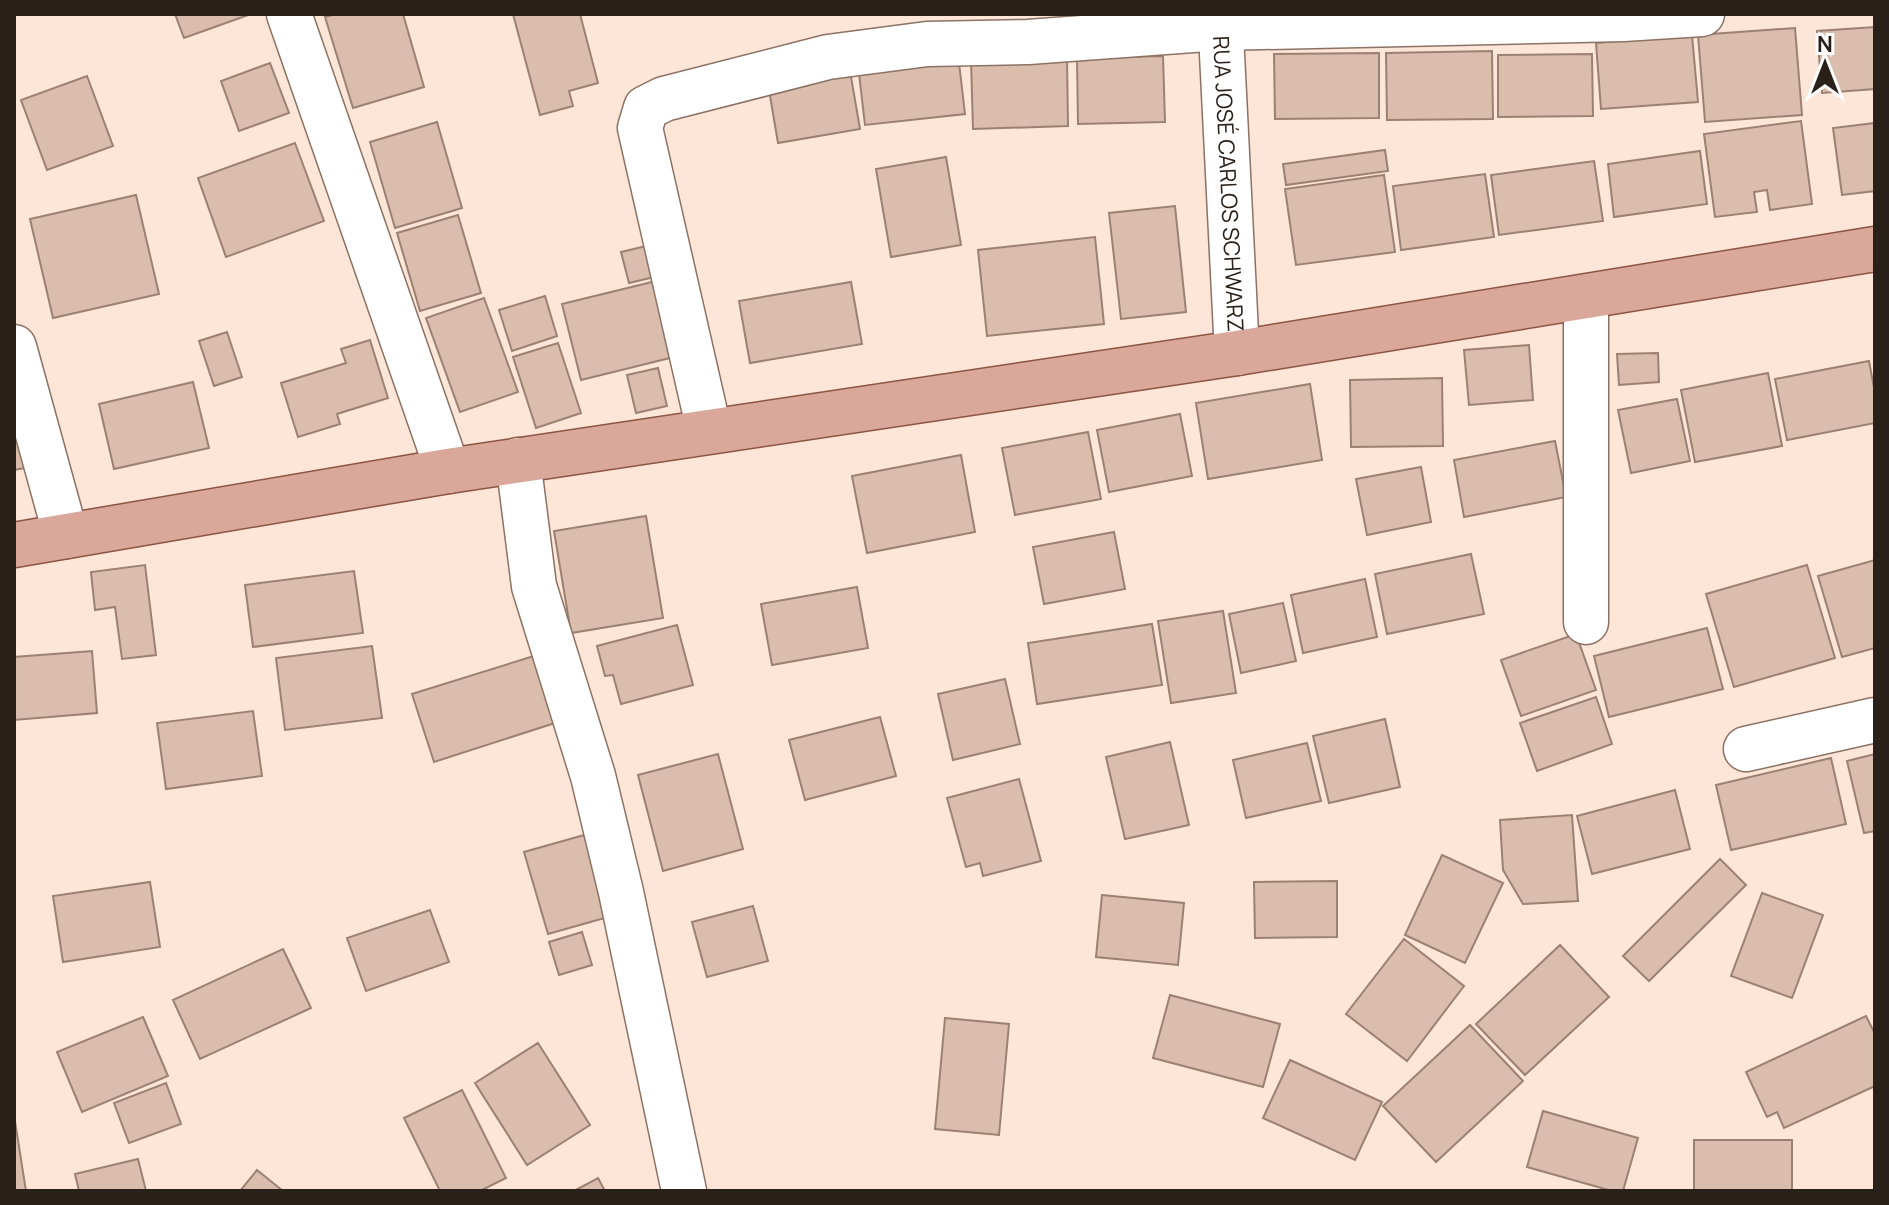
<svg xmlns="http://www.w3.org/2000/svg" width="1889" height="1205" font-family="Manrope,sans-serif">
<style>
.building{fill:#dabdad;stroke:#9c8172;stroke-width:2}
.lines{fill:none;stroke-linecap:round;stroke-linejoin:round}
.minor-casing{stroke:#8c7264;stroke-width:47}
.major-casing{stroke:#8d5343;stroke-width:47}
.minor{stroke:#fff;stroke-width:44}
.major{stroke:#daa89b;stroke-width:44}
.labels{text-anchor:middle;stroke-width:8;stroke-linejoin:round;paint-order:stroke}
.street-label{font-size:22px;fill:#2a201a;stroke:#fff}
</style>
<rect width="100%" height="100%" fill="#fde5d8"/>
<path class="building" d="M175 14H251L184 38Z
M336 14H403L424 87 353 108 325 17Z
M513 14H580L598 83 569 91 573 106 540 115Z
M1875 27V89L1822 93 1817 31Z
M1795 28 1802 115 1705 122 1698 35Z
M1692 35 1698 102 1601 109 1596 43Z
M1492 51 1493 119 1387 120 1386 53Z
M1379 53V118L1275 119 1274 54Z
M958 54 965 114 865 125 858 65Z
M1592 54 1593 116 1498 117V55Z
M1163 56 1165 122 1078 124 1077 58Z
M1067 58 1068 126 973 129 971 60Z
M270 63 289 113 239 131 221 81Z
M850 71 860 129 778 143 768 84Z
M87 76 113 146 47 170 21 100Z
M1801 121 1812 204 1770 210 1767 190 1754 192 1757 212 1715 217 1704 134Z
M437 122 462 208 395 228 370 142Z
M1875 123V191L1842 195 1833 128Z
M295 143 324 221 226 257 198 178Z
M1385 150 1388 171 1286 185 1283 164Z
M1700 151 1707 204 1614 217 1608 164Z
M946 157 961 245 891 257 876 169Z
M1594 161 1603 221 1499 235 1491 175Z
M1485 174 1494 237 1401 250 1393 186Z
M1384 175 1395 252 1296 265 1285 189Z
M136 195 159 294 53 318 30 219Z
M1175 206 1186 312 1121 319 1109 213Z
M458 215 481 293 420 311 397 233Z
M1095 237 1104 324 987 336 978 250Z
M663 242 671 273 629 283 621 252Z
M656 281 674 357 581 380 562 304Z
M851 282 862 344 750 363 739 301Z
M545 296 557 336 512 351 499 310Z
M484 298 518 392 460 412 426 318Z
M227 332 242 377 214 386 199 341Z
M370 340 388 398 337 414 340 424 298 437 281 383 346 363 341 349Z
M558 343 581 413 536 428 513 357Z
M1529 345 1533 400 1469 405 1464 350Z
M1658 353 1659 382 1619 385 1617 354Z
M1869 361 1875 393V423L1787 440 1775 379Z
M658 368 667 406 636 413 627 375Z
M1768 373 1782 446 1695 462 1681 390Z
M1442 378 1443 446 1351 447 1350 380Z
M193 382 209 448 114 469 99 404Z
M1310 384 1322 460 1208 479 1196 403Z
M1677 399 1690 461 1631 473 1618 410Z
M1180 414 1192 476 1109 492 1097 430Z
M18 430 25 468 14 470V431Z
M1088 432 1101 499 1015 515 1002 448Z
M1555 441 1566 497 1464 517 1454 460Z
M961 455 975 532 867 553 852 476Z
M1421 467 1431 522 1367 535 1356 479Z
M646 516 663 618 571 633 554 531Z
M1114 532 1125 589 1044 604 1033 547Z
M1471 554 1484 614 1387 634 1375 574Z
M1875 560V648L1842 657 1818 576Z
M145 565 156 655 122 659 115 607 95 610 91 572Z
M1807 565 1835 658 1734 687 1706 594Z
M354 571 363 633 253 647 245 585Z
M1365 579 1377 637 1303 653 1291 595Z
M857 587 868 648 772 665 761 604Z
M1283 603 1296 661 1241 673 1229 614Z
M1223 611 1236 693 1171 703 1158 621Z
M1152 624 1162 685 1037 704 1028 643Z
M677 625 693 685 621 704 613 675 605 676 597 646Z
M1707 628 1723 689 1609 717 1594 656Z
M1576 634 1596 690 1521 716 1501 660Z
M372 646 382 718 285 730 276 658Z
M92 651 97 713 14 720V657Z
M537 655 558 722 434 762 412 694Z
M1005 679 1020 744 953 760 938 694Z
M1596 697 1612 744 1537 771 1520 723Z
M253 711 262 776 166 789 157 723Z
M880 717 896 776 805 800 789 740Z
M1385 719 1400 787 1329 803 1313 736Z
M1170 742 1189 825 1125 839 1106 757Z
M1307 743 1321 801 1246 818 1233 760Z
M718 754 743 849 663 871 638 775Z
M1875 754V831L1864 833 1847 761Z
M1831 758 1846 824 1731 850 1716 785Z
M1019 779 1041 861 983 876 980 863 966 867 947 798Z
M1675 790 1690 849 1592 874 1577 816Z
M1572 815 1578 901 1523 904 1503 870 1500 820Z
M584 835 608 917 548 934 524 852Z
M1442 855 1503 883 1465 963 1405 935Z
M1720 859 1746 885 1649 981 1623 956Z
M1337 881V937L1255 938 1254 882Z
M150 882 160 947 63 962 53 896Z
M1762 893 1823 915 1792 998 1731 976Z
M1102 895 1184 903 1178 965 1096 957Z
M753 906 768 961 707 977 692 922Z
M430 910 449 962 366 991 347 938Z
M582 932 592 965 559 975 549 942Z
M1404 939 1464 986 1407 1061 1346 1014Z
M1560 945 1609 997 1525 1075 1476 1024Z
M283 949 311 1008 200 1059 173 1000Z
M1170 995 1280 1024 1263 1087 1153 1058Z
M1866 1016 1875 1034V1086L1784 1128 1777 1112 1767 1117 1746 1072Z
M143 1017 168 1076 82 1112 57 1052Z
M945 1018 1009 1024 999 1135 935 1129Z
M1470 1025 1523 1081 1436 1162 1383 1106Z
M538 1043 590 1125 527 1165 475 1083Z
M1290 1060 1382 1102 1355 1160 1263 1118Z
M166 1083 181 1124 129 1143 114 1103Z
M462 1090 506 1178 480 1191H440L404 1118Z
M1543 1111 1638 1138 1623 1191H1612L1527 1167Z
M14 1115 26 1191H14Z
M1694 1140H1792V1191H1694Z
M138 1159 146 1191H79L75 1174Z
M257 1170 283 1191H240Z
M598 1178 605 1191H574Z"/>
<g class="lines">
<g class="minor-casing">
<g id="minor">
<path d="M289 14 448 471"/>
<path id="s1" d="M1220 14 1237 353"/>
<path d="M1586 297V622"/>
<path d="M14 347 66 536"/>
<path d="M709 430 640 128 646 108 664 99 828 57 927 44 1028 42 1220 28 1623 19 1702 14"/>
<path d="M518 460 534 586 593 776 621 892 684 1191"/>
<path d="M1746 749 1875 720"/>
</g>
</g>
<g class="major-casing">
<path id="major" d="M14 545 448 471 1237 353 1875 249"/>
</g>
<use href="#minor" class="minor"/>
<use href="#major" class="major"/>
</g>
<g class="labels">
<g class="street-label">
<text dy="8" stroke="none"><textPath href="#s1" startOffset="170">RUA JOSÉ CARLOS SCHWARZ</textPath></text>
</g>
</g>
<rect width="1889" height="1205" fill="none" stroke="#2a201a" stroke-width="32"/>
<g transform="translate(1825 64)" stroke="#ffffff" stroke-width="6" paint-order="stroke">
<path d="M0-6L14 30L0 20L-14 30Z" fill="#2a201a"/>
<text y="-12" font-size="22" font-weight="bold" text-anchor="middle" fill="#2a201a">N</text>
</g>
</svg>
